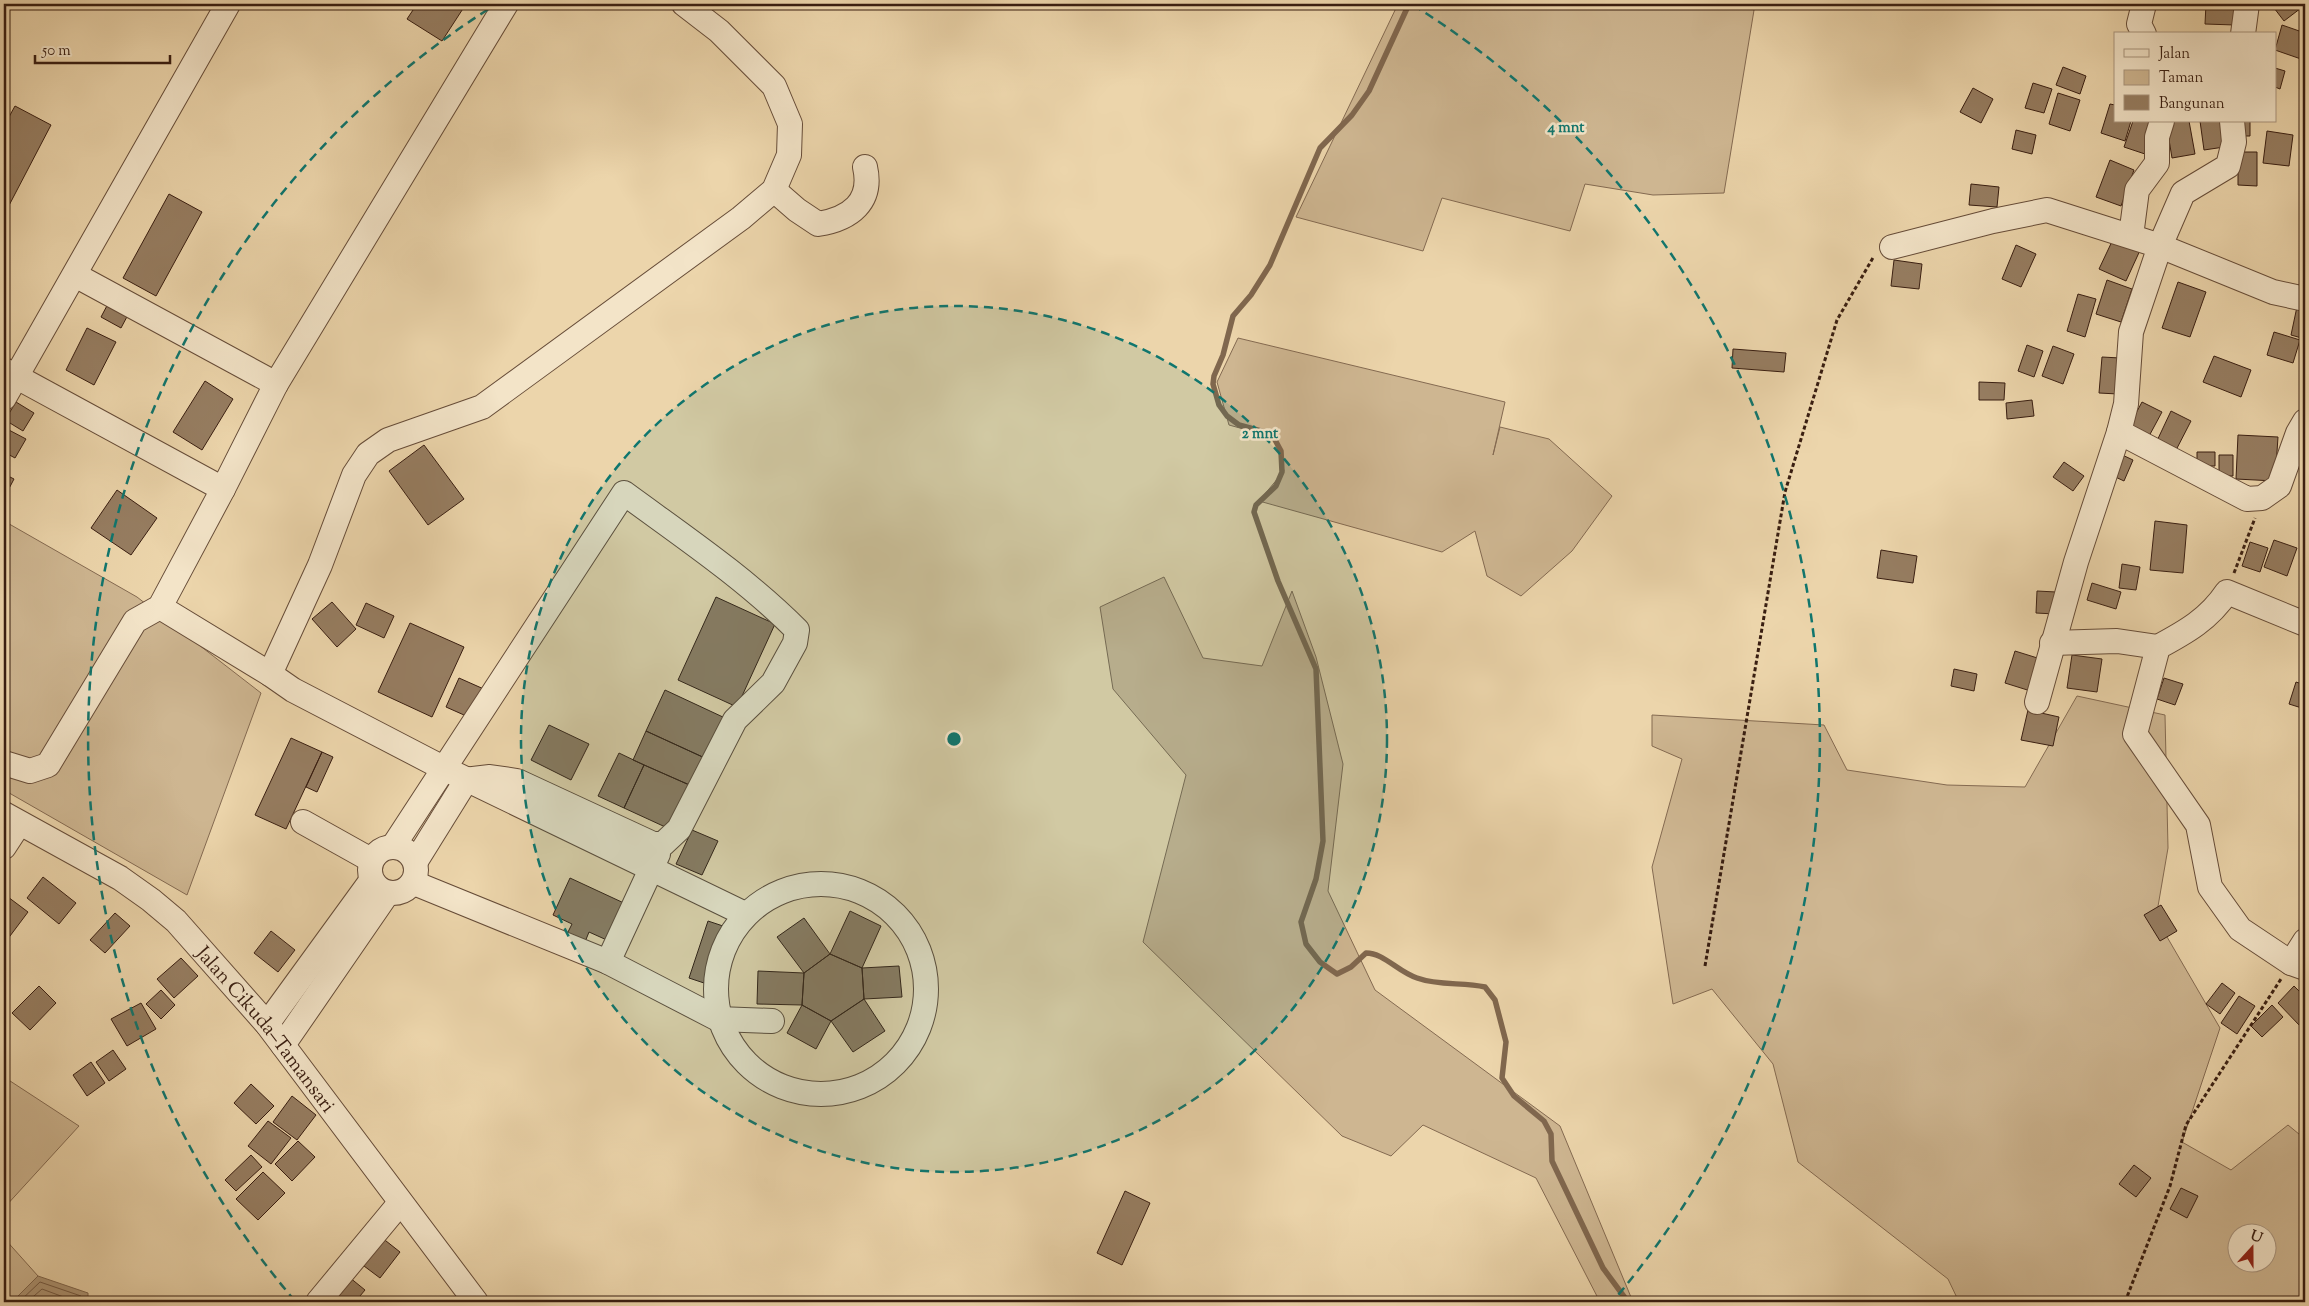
<svg xmlns="http://www.w3.org/2000/svg" width="2309" height="1306" font-family="'Sorts Mill Goudy',serif">
<style>
.green{fill:#ceb691;stroke:#846a51;fill-rule:evenodd}
.water{fill:#af9777;stroke:#80674e}
.lines{fill:none;stroke-linecap:round;stroke-linejoin:round}
.shore{stroke:#745a44;stroke-width:1}
.stream{stroke:#80674e;stroke-width:5.5}
.building{fill:#967d61;stroke:#391e11}
.minor-casing{stroke:#664c38;stroke-width:26}
.path{stroke:#391e11;stroke-width:3;stroke-dasharray:4 2.5;stroke-linecap:butt}
.minor{stroke:#f3e4c8;stroke-width:24}
.ring{fill:none;stroke:#0f766e;stroke-width:2.5;stroke-dasharray:9 6}
.labels{text-anchor:middle;stroke-width:5;stroke-linejoin:round;paint-order:stroke}
.street-label{font-size:20px;fill:#391e11;stroke:#f3e4c8}
.centre{fill:#0f766e;stroke:#f3e4c8;stroke-width:2.5}
.ring-label{font-size:15px;text-anchor:middle;font-weight:bold;fill:#0f766e;stroke:#f3e4c8;stroke-width:5;stroke-linejoin:round;paint-order:stroke}
</style>
<rect width="100%" height="100%" fill="#ecd5ab"/>
<filter id="stains"><feTurbulence type="fractalNoise" baseFrequency=".004" numOctaves="4"/><feColorMatrix values="0 0 0 0 .2 0 0 0 0 .09 0 0 0 0 .02 0 0 0 .5 -.17"/></filter>
<radialGradient id="worn" r=".72"><stop offset=".6" stop-color="#630" stop-opacity="0"/><stop offset="1" stop-color="#630" stop-opacity=".3"/></radialGradient>
<path class="green" d="M1398 4H1755L1724 193 1653 195 1585 184 1570 231 1442 198 1423 251 1296 217Z
M1238 338 1505 402 1493 455 1500 427 1549 439 1612 496 1572 551 1521 596 1487 576 1475 531 1442 552 1259 501 1284 471 1276 438 1229 425 1217 382Z
M4 521 137 597 261 693 187 895 4 790Z
M1164 577 1203 658 1262 666 1292 591 1316 657 1343 764 1328 891 1375 990 1560 1126 1633 1302H1600L1536 1178 1423 1125 1391 1156 1342 1136 1143 942 1186 775 1113 689 1100 607Z
M2077 696 2165 715 2168 848 2156 918 2220 1028 2182 1142 2231 1170 2288 1125 2305 1139V1302H1959L1948 1279 1798 1162 1773 1064 1712 989 1673 1004 1652 867 1682 759 1652 746V715L1824 725 1847 770 1947 785 2025 787ZM2236 1234H2266V1264H2236Z
M4 1077 79 1126 4 1208Z
M4 1238 38 1276 12 1302H4Z"/>
<path class="water" d="M38 1276 88 1293V1302H12Z"/>
<g class="lines">
<path class="shore" d="M19 1302 40 1282 81 1296 83 1302
M27 1302 42 1289 77 1302"/>
<path class="stream" d="M1409 4 1369 91 1352 115 1320 148 1270 265 1251 295 1233 316 1223 355 1214 376 1213 384 1219 405 1227 416 1239 425 1261 431 1274 438 1281 451 1282 472 1276 486 1256 505 1254 512 1278 581 1316 669 1323 841 1316 879 1301 922 1306 944 1320 962 1337 974 1351 967 1366 953C1384 953 1398 972 1417 978 1439 986 1463 982 1485 987L1495 1000 1506 1042 1502 1078 1514 1096 1544 1121 1551 1134 1552 1161 1603 1268 1628 1302"/>
</g>
<path class="building" d="M417 4H466L442 41 407 19Z
M2206 4H2236L2235 25 2205 24Z
M2271 4H2305V5L2284 21Z
M2282 25 2305 33V47L2301 59 2275 50Z
M2063 67 2086 76 2080 94 2056 85Z
M2275 68 2285 71 2280 89 2275 87Z
M2033 83 2052 89 2044 113 2025 108Z
M1973 88 1993 99 1981 123 1960 112Z
M2058 93 2080 100 2070 131 2049 124Z
M2110 104 2115 105V121H2131L2125 141 2101 133Z
M15 106 51 125 4 215V126Z
M2133 121H2157L2145 154 2124 147Z
M2166 121H2189L2195 154 2172 158Z
M2200 121H2228L2231 146 2204 150Z
M2235 121H2250V136H2235Z
M2016 130 2036 135 2032 154 2012 149Z
M2267 131 2293 135 2289 166 2263 163Z
M2238 152H2257V186L2238 185Z
M2110 160 2134 170 2121 206 2096 197Z
M1971 184 1999 187 1997 207 1969 205Z
M169 194 202 212 156 296 123 278Z
M2116 233 2142 246 2126 281 2099 269Z
M2016 245 2036 254 2021 287 2002 279Z
M1894 260 1922 264 1919 289 1891 286Z
M2107 280 2132 289 2121 322 2096 314Z
M2178 282 2206 292 2190 337 2162 328Z
M2078 294 2096 299 2085 337 2067 331Z
M110 300 130 311 121 328 101 317Z
M2298 302 2305 303V339L2291 335Z
M87 328 116 342 94 385 66 370Z
M2274 332 2300 340 2293 363 2267 355Z
M2027 345 2043 351 2034 377 2018 371Z
M2053 346 2074 354 2063 384 2042 376Z
M1733 349 1786 353 1784 372 1732 368Z
M2214 356 2251 370 2241 397 2203 382Z
M2102 357 2120 358 2118 394 2099 393Z
M205 381 233 399 202 450 173 432Z
M1979 382 2005 383 2004 400H1979Z
M2032 400 2034 416 2007 419 2006 403Z
M16 402 34 413 23 431 5 420Z
M2142 402 2162 412 2148 438 2128 428Z
M2171 411 2191 421 2174 454 2155 445Z
M7 429 26 439 15 458 4 452V435Z
M2238 435 2278 437 2275 481 2236 479Z
M424 445 464 499 428 525 389 471Z
M2197 452H2215V466H2197Z
M2118 453 2133 460 2124 481 2109 474Z
M2219 455H2233V476H2219Z
M2064 462 2084 476 2073 491 2053 477Z
M4 474 14 479 4 498Z
M117 490 157 518 131 555 91 528Z
M2155 521 2187 525 2183 573 2150 570Z
M2274 540 2297 548 2287 576 2264 567Z
M2250 542 2268 548 2260 572 2242 566Z
M1881 550 1917 556 1913 583 1877 578Z
M2122 564 2140 567 2136 590 2119 588Z
M2092 583 2121 592 2116 609 2087 600Z
M2037 591 2056 592 2055 614 2036 613Z
M716 597 775 624 737 707 678 680Z
M332 602 356 629 337 647 312 619Z
M366 603 394 616 384 638 356 625Z
M410 623 464 647 432 717 378 692Z
M2015 651 2047 661 2037 693 2005 683Z
M2072 655 2102 659 2097 692 2067 688Z
M1954 669 1977 674 1974 691 1951 686Z
M459 678 486 690 473 719 446 707Z
M2164 678 2183 684 2175 705 2157 699Z
M2296 682 2305 685V709L2289 704Z
M665 690 725 718 707 759 646 731Z
M2028 710 2059 717 2053 746 2021 740Z
M549 725 589 744 571 780 531 760Z
M646 731 707 759 694 787 633 760Z
M291 738 322 752 286 829 255 815Z
M322 752 333 757 317 792 306 787Z
M619 753 644 765 624 808 598 796Z
M644 765 694 787 674 831 624 808Z
M692 830 718 841 702 875 676 864Z
M43 877 76 903 59 924 27 898Z
M570 878 626 904 609 941 589 932 585 942 567 934 572 924 553 915Z
M4 894 28 912 4 944Z
M2161 905 2177 931 2160 941 2144 915Z
M850 911 881 926 862 968 830 954Z
M115 913 130 926 105 953 90 940Z
M804 918 830 954 804 973 777 937Z
M708 921 726 927 707 984 689 978Z
M271 931 295 950 278 972 254 953Z
M830 954 862 968 864 999 831 1021 802 1005 804 973Z
M181 958 198 976 174 998 157 979Z
M899 966 902 997 864 999 862 968Z
M758 971 804 973 802 1005 757 1004Z
M2222 983 2235 993 2220 1014 2206 1004Z
M39 986 56 1003 30 1030 12 1013Z
M2294 986 2305 997V1021L2300 1026 2278 1003Z
M161 990 175 1005 161 1019 146 1004Z
M2239 996 2255 1006 2237 1034 2221 1023Z
M864 999 885 1031 853 1052 831 1021Z
M141 1003 156 1029 127 1046 111 1019Z
M802 1005 831 1021 816 1049 787 1033Z
M2272 1005 2283 1017 2262 1037 2251 1026Z
M113 1050 126 1069 109 1081 96 1062Z
M91 1062 105 1083 87 1096 73 1075Z
M251 1084 274 1106 256 1124 234 1103Z
M292 1096 316 1115 297 1140 273 1122Z
M268 1121 291 1138 271 1164 248 1146Z
M298 1141 315 1157 292 1181 275 1164Z
M251 1155 262 1167 236 1191 225 1180Z
M2134 1165 2151 1178 2136 1197 2119 1184Z
M263 1172 285 1193 258 1220 236 1199Z
M2181 1188 2198 1196 2187 1218 2170 1209Z
M1125 1191 1150 1203 1122 1265 1097 1253Z
M381 1237 400 1252 380 1278 360 1263Z
M349 1277 365 1290 355 1302H340L333 1296Z"/>
<g class="lines">
<g class="minor-casing">
<g id="minor">
<path d="M684 4 719 31 774 86 790 124 789 155 774 190 741 218 482 407 388 440 368 454 354 475 320 565 270 674 293 690 445 769 745 914"/>
<path d="M2144 34 2139 24 2144 4"/>
<path d="M2243 34 2247 4"/>
<path d="M2232 121 2234 142 2228 166 2183 193 2160 246 2131 332 2126 404 2119 432 2247 499 2262 498 2279 486 2298 433 2305 421"/>
<path d="M774 190 797 210 818 224C850 219 873 202 865 167"/>
<path d="M2131 236 2137 190 2157 163V137L2162 121"/>
<path d="M1892 247 1993 221 2047 210 2160 246 2273 292 2305 299"/>
<path d="M75 275 276 384"/>
<path d="M4 370 223 489"/>
<path d="M4 398 228 4"/>
<path d="M160 607 270 674"/>
<path d="M2305 624 2227 592C2209 619 2186 632 2158 647L2135 734 2198 825 2210 887 2240 929 2291 963 2305 968"/>
<path d="M2052 643 2117 641 2158 647"/>
<path d="M2037 702 2076 562 2119 432"/>
<path d="M4 763 30 771 48 765 135 621 160 607 223 489 276 384 506 4"/>
<path id="s1" d="M4 814 120 878 151 900 176 921 267 1024 476 1302"/>
<path d="M303 822 371 860"/>
<path d="M394 845 624 493C684 537 745 578 797 630L795 643 773 683 735 720 679 829 663 844H653L517 781 490 777 473 779"/>
<circle cx="393" cy="870" r="23"/>
<path d="M4 847 19 824"/>
<path d="M416 861 467 779"/>
<path d="M414 883 608 962 718 1019 772 1021"/>
<circle cx="821" cy="989" r="105"/>
<path d="M608 962 658 854"/>
<path d="M2291 963 2305 941"/>
<path d="M267 1024 371 881"/>
<path d="M283 1045 387 894"/>
<path d="M318 1302 400 1203"/>
</g>
</g>
<path class="path" d="M2234 573 2255 518
M1705 966 1785 492 1837 320 1874 256
M2125 1302 2170 1186 2186 1125 2281 979"/>
<use href="#minor" class="minor"/>
</g>
<circle cx="954" cy="739" r="433" fill="#0f766e" fill-opacity=".12"/>
<g class="ring">
<circle cx="954" cy="739" r="433"/>
<path d="M295 1301A866 866 0 0 1 495 5M1413 5A866 866 0 0 1 1613 1301"/>
</g>
<g class="labels">
<g class="street-label">
<text dy="7" stroke="none"><textPath href="#s1" startOffset="344">Jalan Cikuda–Tamansari</textPath></text>
</g>
</g>
<circle cx="954" cy="739" r="8" class="centre"/>
<g class="ring-label">
<text x="1566" y="132">4 mnt</text>
<text x="1260" y="438">2 mnt</text>
</g>
<rect width="2309" height="1306" fill="none" stroke="#ecd5ab" stroke-width="20"/>
<rect x="5" y="5" width="2299" height="1296" fill="none" stroke="#391e11" stroke-width="2.5"/>
<rect x="10" y="10" width="2289" height="1286" fill="none" stroke="#391e11"/>
<rect x="2114" y="32" width="162" height="90" fill="#f3e4c8" stroke="#a9957f"/>
<rect x="2124" y="49" width="25" height="8" fill="#f3e4c8" stroke="#a9957f"/>
<text x="2159" y="58" font-size="15" fill="#391e11">Jalan</text>
<rect x="2124" y="70" width="25" height="15" fill="#ceb691" stroke="#a9957f"/>
<text x="2159" y="82" font-size="15" fill="#391e11">Taman</text>
<rect x="2124" y="95" width="25" height="15" fill="#967d61" stroke="#a9957f"/>
<text x="2159" y="108" font-size="15" fill="#391e11">Bangunan</text>
<g transform="translate(2252 1248) rotate(21)"><circle r="24" fill="#f3e4c8" stroke="#a9957f"/>
<path d="M0-4L9 19L0 12L-9 19Z" fill="#8f2418"/>
<text y="-8" font-size="14" font-weight="bold" text-anchor="middle" fill="#391e11">U</text>
</g>
<path d="M35 55v8h135v-8" fill="none" stroke="#391e11" stroke-width="2.5"/>
<text x="42" y="55" font-size="15" fill="#391e11" stroke="#f3e4c8" stroke-width="4" paint-order="stroke">50 m</text>
<rect width="100%" height="100%" filter="url(#stains)"/>
<rect width="100%" height="100%" fill="url(#worn)"/>
</svg>
